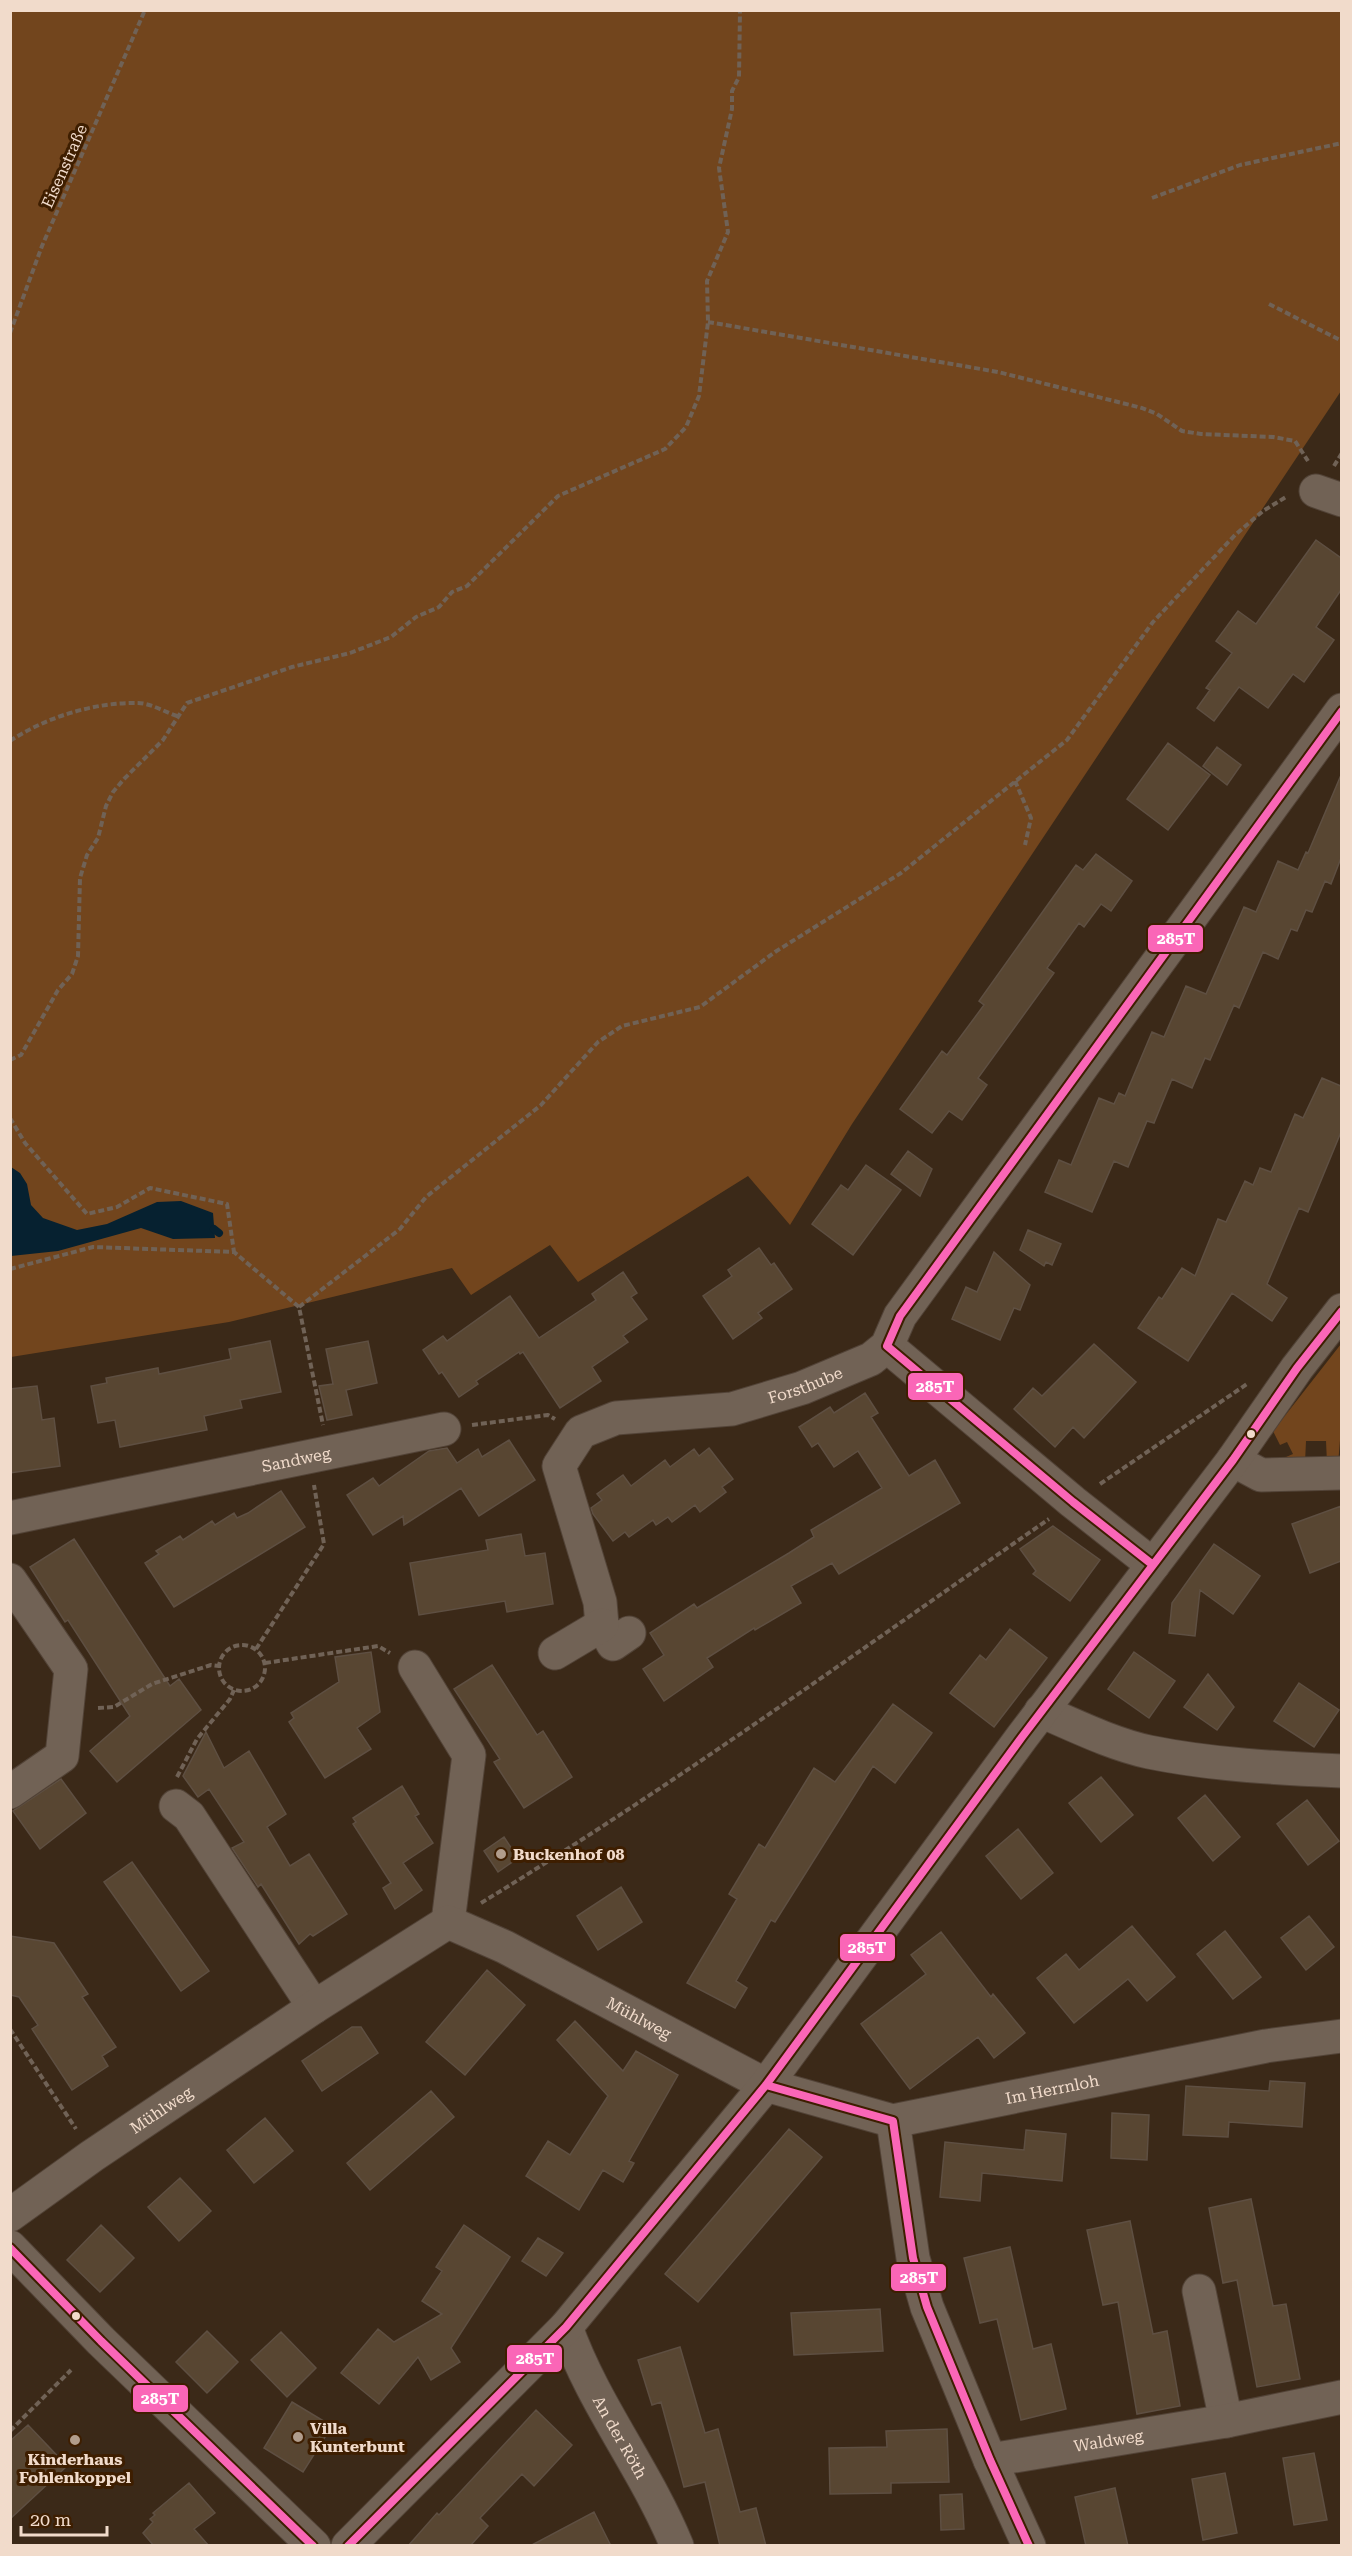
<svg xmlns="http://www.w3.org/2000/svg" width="1352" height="2556" font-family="'Roboto Serif',serif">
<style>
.green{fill:#72451d}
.water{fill:#062130}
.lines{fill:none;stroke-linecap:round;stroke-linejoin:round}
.stream{stroke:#062130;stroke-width:8}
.building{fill:#584632;stroke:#5e4f42;stroke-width:1.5}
.minor-casing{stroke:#524337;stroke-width:35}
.path{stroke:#706256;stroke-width:4;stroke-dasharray:6 3;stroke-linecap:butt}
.minor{stroke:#716255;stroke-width:33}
.bus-1-casing{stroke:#3e1e00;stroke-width:12}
.bus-1{stroke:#fa66b7;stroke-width:8}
.bus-dot{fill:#f1dbcb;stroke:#3e1e00;stroke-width:2}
.poi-dot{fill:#b19d8c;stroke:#3e1e00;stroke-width:2}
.labels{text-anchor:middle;stroke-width:6;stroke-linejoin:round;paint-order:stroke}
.street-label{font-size:16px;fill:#f1dbcb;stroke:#3e1e00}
.poi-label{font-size:16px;font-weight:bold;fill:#f1dbcb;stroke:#3e1e00;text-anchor:start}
.line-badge{stroke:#3e1e00;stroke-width:2}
.badge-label{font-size:16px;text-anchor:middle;font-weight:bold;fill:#fff}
</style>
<rect width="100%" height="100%" fill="#3b2918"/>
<path class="green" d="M10 11H1341V391L852 1124 790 1225 748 1176 578 1282 550 1245 471 1295 452 1268 229 1322 11 1357Z
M1341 1344 1342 1416 1338 1464 1327 1463 1326 1441H1306L1305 1463H1288L1286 1457 1293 1454 1287 1442 1280 1445 1273 1431Z"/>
<path class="water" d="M11 1167 20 1173 27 1184 31 1205 43 1218 77 1230 107 1224 157 1202 181 1201 213 1213 215 1238 173 1239 141 1228 58 1251 11 1256Z"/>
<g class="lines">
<path class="stream" d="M214 1229 219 1233"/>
</g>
<path class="building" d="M1316 540 1341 558V590L1316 627 1334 640 1304 682 1293 674 1268 708 1239 687 1214 721 1197 708 1210 690 1206 688 1232 653 1216 641 1238 611 1256 624Z
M1168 743 1210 775 1168 830 1127 799Z
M1217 747 1241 765 1227 785 1203 766Z
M1341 775V858L1331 884 1325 881 1312 912 1306 910 1297 931 1291 929 1278 959 1263 952 1239 1008 1234 1005 1210 1060 1205 1058 1192 1088 1172 1079 1154 1123 1147 1121 1128 1167 1114 1161 1092 1212 1045 1192 1059 1160 1071 1165 1099 1098 1114 1104 1119 1093 1125 1096 1152 1032 1164 1037 1186 986 1206 994 1244 907 1256 912 1278 861 1298 870 1306 852 1308 853Z
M1096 854 1132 881 1111 911 1101 904 1084 927 1079 923 1047 968 1054 973 978 1078 987 1085 962 1120 949 1111 932 1133 900 1109 942 1051 947 1055 984 1005 979 1001 1076 865 1083 870Z
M1322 1078 1341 1086V1132L1308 1212 1299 1208 1267 1284 1287 1298 1272 1321 1232 1293 1188 1361 1138 1328 1159 1297 1162 1299 1182 1268 1195 1276 1218 1219 1226 1222 1245 1181 1253 1185 1260 1168 1271 1172 1295 1114 1303 1118Z
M908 1151 932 1169 920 1196 891 1174Z
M866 1165 901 1190 853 1255 812 1224 841 1185 848 1190Z
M1028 1230 1061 1244 1052 1265 1046 1262 1044 1266 1020 1250Z
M759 1248 771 1265 774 1263 792 1289 758 1313 762 1318 733 1339 703 1296 732 1276 728 1270Z
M994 1252 1030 1285 1020 1310 1014 1308 1000 1340 952 1319 966 1287 977 1292Z
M623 1272 637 1293 631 1297 647 1319 623 1336 628 1342 592 1367 601 1381 560 1408 523 1352 520 1354 519 1352 476 1381 478 1384 459 1397 442 1372 439 1374 423 1350 443 1336 447 1341 510 1296 539 1338 596 1300 592 1294Z
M270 1341 281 1392 240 1400 242 1408 204 1416 207 1430 120 1447 115 1420 98 1423 91 1386 107 1383 106 1378 158 1368 159 1374 231 1359 229 1349Z
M368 1341 377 1383 346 1390 352 1415 327 1420 319 1386 333 1384 326 1349Z
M1094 1344 1136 1382 1084 1438 1073 1427 1055 1447 1014 1409 1033 1388 1042 1396Z
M37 1386 42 1420 54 1418 60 1466 10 1473V1389Z
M865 1393 878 1413 871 1417 909 1476 935 1460 960 1503 839 1574 832 1563 791 1586 801 1603 755 1630 754 1628 707 1658 713 1667 664 1701 643 1669 664 1655 650 1633 694 1604 697 1608 789 1553 814 1537 811 1530 882 1488 858 1451 834 1467 818 1443 812 1447 799 1427 830 1407 834 1413Z
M509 1440 535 1480 479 1516 461 1488 404 1525 403 1516 373 1535 347 1495 373 1478 379 1486 429 1451 447 1448 457 1463 478 1449 482 1457Z
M709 1448 733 1479 722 1487 726 1492 700 1512 695 1505 672 1522 668 1517 656 1525 653 1520 629 1537 625 1532 613 1541 593 1514 591 1508 602 1500 597 1494 623 1475 631 1486 665 1460 670 1467 694 1449 699 1456Z
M281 1491 305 1527 174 1607 145 1563 159 1554 156 1551 180 1536 183 1540 212 1521 215 1525 234 1513 237 1518 248 1513Z
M1341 1506V1561L1310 1573 1292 1524Z
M1053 1526 1100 1560 1070 1601 1033 1574 1036 1571 1020 1549Z
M521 1534 525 1556 545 1553 553 1604 507 1612 505 1601 419 1615 410 1563 488 1550 486 1540Z
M74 1539 170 1686 179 1679 201 1710 117 1782 90 1751 130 1716 68 1620 65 1622 30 1567Z
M1214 1544 1260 1576 1233 1614 1200 1590 1195 1636 1169 1633 1172 1603Z
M1010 1629 1047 1658 994 1727 950 1693 980 1655 986 1660Z
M371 1652 380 1712 357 1728 371 1749 325 1778 289 1722 294 1718 291 1713 339 1682 335 1657Z
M1134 1652 1175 1681 1149 1718 1108 1689Z
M492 1665 537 1735 543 1731 572 1777 524 1808 494 1762 500 1759 454 1689Z
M1208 1674 1234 1707 1217 1730 1184 1707Z
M1299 1683 1339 1710 1314 1747 1274 1721Z
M893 1704 932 1733 895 1783 873 1766 775 1922 771 1920 736 1981 747 1988 735 2008 687 1983 737 1899 729 1894 759 1844 765 1848 814 1768 835 1782Z
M206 1732 224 1768 249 1751 286 1814 267 1827 290 1866 309 1854 347 1914 313 1936 310 1934 299 1944 261 1884 258 1887 232 1848 244 1842 209 1789 198 1797 183 1776Z
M1101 1777 1133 1815 1101 1842 1069 1803Z
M61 1779 86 1813 40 1849 13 1811Z
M402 1786 419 1814 415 1816 433 1843 403 1863 422 1890 395 1909 383 1888 391 1883 353 1824 356 1822 353 1818Z
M1205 1795 1240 1837 1213 1861 1178 1818Z
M1307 1800 1339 1841 1308 1865 1277 1824Z
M1018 1829 1053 1873 1021 1899 986 1856Z
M504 1837 518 1858 498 1872 484 1851Z
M132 1862 209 1971 181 1991 104 1882Z
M621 1887 642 1922 598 1950 577 1916Z
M1309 1916 1334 1947 1306 1970 1281 1938Z
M1132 1926 1175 1977 1147 2001 1128 1979 1074 2023 1037 1978 1066 1954 1079 1970Z
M1225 1931 1261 1977 1233 1999 1197 1954Z
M941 1932 991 1997 993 1994 1025 2033 994 2058 978 2037 910 2089 861 2024 926 1974 911 1955Z
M10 1936 54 1943 88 1994 82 1997 116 2047 102 2056 108 2066 72 2090 32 2029 38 2025 19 1997 10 1995Z
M487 1970 525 2005 465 2075 426 2042Z
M575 2021 623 2071 636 2051 678 2075 629 2161 634 2163 623 2182 603 2170 579 2210 526 2176 548 2141 570 2155 608 2096 557 2040Z
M352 2027H361L378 2053 322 2091 302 2061Z
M1270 2081 1305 2083 1302 2127 1229 2122 1228 2137 1183 2135 1186 2086 1269 2091Z
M431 2091 454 2117 370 2190 347 2163Z
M1112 2113 1149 2115 1147 2160 1111 2158Z
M265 2118 293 2151 254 2183 227 2150Z
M789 2129 822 2157 698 2302 665 2274Z
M1026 2130 1066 2134 1062 2181 982 2173 980 2201 940 2197 945 2142 1024 2150Z
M180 2178 211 2211 179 2241 148 2207Z
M1251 2199 1273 2306 1286 2304 1300 2379 1257 2387 1237 2280 1223 2283 1209 2208Z
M1130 2221 1153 2334 1167 2331 1180 2406 1137 2414 1118 2302 1103 2305 1087 2230Z
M101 2225 134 2258 100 2292 67 2260Z
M464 2225 510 2257 451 2348 460 2362 431 2380 418 2357 379 2404 341 2373 378 2329 394 2342 442 2314 422 2301 442 2271 436 2267Z
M538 2238 563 2253 546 2276 522 2261Z
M1010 2247 1033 2349 1051 2344 1066 2409 1021 2420 997 2319 980 2323 964 2258Z
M880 2309 883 2351 794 2355 791 2313Z
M207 2331 238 2362 207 2393 176 2362Z
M281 2332 316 2368 287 2397 251 2360Z
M680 2347 705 2433 718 2429 740 2512 756 2508 766 2546H720L705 2482 684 2487 661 2402 652 2405 638 2360Z
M292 2402 332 2426 303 2472 264 2448Z
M536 2410 572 2445 534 2486 522 2474 480 2518 488 2526 470 2546H408L437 2513 439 2515Z
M28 2425 67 2466 10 2519V2441Z
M947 2429 949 2482 891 2483V2493L830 2494 829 2448 887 2447 886 2431Z
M1314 2453 1327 2520 1294 2525 1283 2458Z
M1225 2473 1237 2533 1203 2540 1192 2479Z
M189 2483 215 2513 194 2529 209 2546H154L143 2533 153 2522 150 2519 155 2515 153 2513Z
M1115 2488 1128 2546H1086L1075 2497Z
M962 2494 964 2529 941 2530 940 2495Z
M594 2512 611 2546H530Z"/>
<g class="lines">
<g class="minor-casing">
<g id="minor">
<path d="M1316 491 1342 500"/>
<path d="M887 1346 1073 1502 1153 1565"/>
<path d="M1233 1460 1261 1475 1342 1473"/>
<path id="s1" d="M10 1518 444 1429"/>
<path d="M10 1580 71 1669 62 1756 10 1792"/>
<path id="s2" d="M629 1633 613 1644 602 1625 600 1602 559 1466 581 1432 616 1418 732 1409 802 1388 871 1359 887 1346 900 1316 1342 710"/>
<path d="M555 1653 602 1625"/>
<path d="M415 1667 469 1755 448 1922"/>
<path d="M1041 1711C1076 1726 1112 1744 1149 1752 1213 1765 1277 1768 1342 1771"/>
<path d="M176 1806 189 1816 314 2007"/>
<path d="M893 2121 913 2258 927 2307 990 2460 1029 2546"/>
<path id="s3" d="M10 2215 92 2156 314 2007 448 1922 505 1947 766 2085 893 2121 1266 2046 1342 2036"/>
<path d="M10 2247 101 2341 314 2546"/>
<path d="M1199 2291 1226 2421"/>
<path id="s4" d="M566 2327C593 2404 646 2470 677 2546"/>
<path id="s5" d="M990 2460 1226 2421 1342 2397"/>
<path d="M348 2546 566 2327 766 2085 1022 1737 1233 1460 1297 1368 1342 1310"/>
</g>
</g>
<path class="path" d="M1152 198 1240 165 1342 143
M1269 304 1342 341
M708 322 998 372 1142 408 1157 414 1182 431 1201 434 1273 437 1295 441 1308 461
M10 333 42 246 145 10
M1334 466 1342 453
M10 741C46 717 95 702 138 703 150 703 165 712 177 716
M1015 781 1031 818 1025 845
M10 1060 21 1055 58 990 72 974 78 956 80 878 87 855 98 838 106 806 113 792 124 779 163 740 187 703 292 667 350 653 391 637 416 617 439 607 452 592 467 586 558 496 665 449 686 427 699 396 708 322 707 281 728 232 719 168 732 109V91L739 77 740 10
M10 1118 25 1143 87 1214 117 1207 150 1188 227 1204 234 1252
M10 1269 93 1247 234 1252 299 1307 323 1425
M299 1307 400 1229 426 1197 541 1105 598 1042 622 1026 700 1007 775 952 901 873 1067 740 1153 622 1235 535 1263 511 1286 497
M472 1425 548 1415 555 1419
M1100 1484 1247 1384
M219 1668a23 23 0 1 1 46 0a23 23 0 1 1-46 0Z
M256 1649 324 1544 314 1485
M265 1663 378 1646 390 1653
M98 1708 114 1707 152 1684 211 1665 219 1666
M177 1777 197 1739 230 1699 234 1690
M481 1903C676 1784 861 1649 1049 1519
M10 2029 76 2129
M10 2431 71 2370"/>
<use href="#minor" class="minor"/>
<g class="bus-1-casing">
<path id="bus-1" d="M1153 1565 1073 1502 887 1346 900 1316 1342 711
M766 2085 893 2121 913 2258 927 2307 990 2460 1029 2546
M10 2248 101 2341 313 2546
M348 2546 566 2327 766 2085 1022 1737 1233 1460 1297 1368 1342 1311"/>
</g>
<use href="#bus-1" class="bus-1"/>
</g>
<g class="bus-dot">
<circle cx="1251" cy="1434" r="5"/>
<circle cx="76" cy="2316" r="5"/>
</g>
<g class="poi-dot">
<circle cx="501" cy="1854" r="6"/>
<circle cx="298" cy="2437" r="6"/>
<circle cx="75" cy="2440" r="6"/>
</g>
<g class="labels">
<g class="street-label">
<text transform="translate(64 166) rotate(-66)" y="6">Eisenstraße</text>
<text dy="6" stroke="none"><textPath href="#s2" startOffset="478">Forsthube</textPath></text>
<text dy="6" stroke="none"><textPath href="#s1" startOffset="292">Sandweg</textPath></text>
<text dy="6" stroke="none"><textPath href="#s3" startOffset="741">Mühlweg</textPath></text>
<text dy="6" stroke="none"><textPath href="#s3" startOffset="1179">Im Herrnloh</textPath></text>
<text dy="6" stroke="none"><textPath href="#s3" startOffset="184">Mühlweg</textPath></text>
<text dy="6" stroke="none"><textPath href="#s4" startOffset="123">An der Röth</textPath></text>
<text dy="6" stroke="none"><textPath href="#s5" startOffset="120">Waldweg</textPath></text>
</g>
<g class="poi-label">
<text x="513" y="1860">Buckenhof 08</text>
<text x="310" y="2434">Villa<tspan x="310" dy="18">Kunterbunt</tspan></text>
<text x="75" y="2465" text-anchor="middle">Kinderhaus<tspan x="75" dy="18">Fohlenkoppel</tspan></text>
</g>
</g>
<g class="line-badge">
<rect x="1147" y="924" width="57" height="29" rx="6" fill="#fa66b7"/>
<rect x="907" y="1372" width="57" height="29" rx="6" fill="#fa66b7"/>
<rect x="839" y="1933" width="57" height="29" rx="6" fill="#fa66b7"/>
<rect x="890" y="2263" width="57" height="29" rx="6" fill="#fa66b7"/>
<rect x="506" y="2344" width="57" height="29" rx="6" fill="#fa66b7"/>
<rect x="132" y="2384" width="57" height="29" rx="6" fill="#fa66b7"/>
</g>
<g class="badge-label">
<text x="1176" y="944">285T</text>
<text x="935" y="1392">285T</text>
<text x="867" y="1953">285T</text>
<text x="919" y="2283">285T</text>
<text x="535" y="2364">285T</text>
<text x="160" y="2404">285T</text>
</g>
<rect width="1352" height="2556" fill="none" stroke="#f1dbcb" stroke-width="24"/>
<path d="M21 2526v9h86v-9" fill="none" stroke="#f1dbcb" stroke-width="3"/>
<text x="30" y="2526" font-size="18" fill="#f1dbcb" stroke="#3e1e00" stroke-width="4.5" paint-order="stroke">20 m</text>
</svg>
